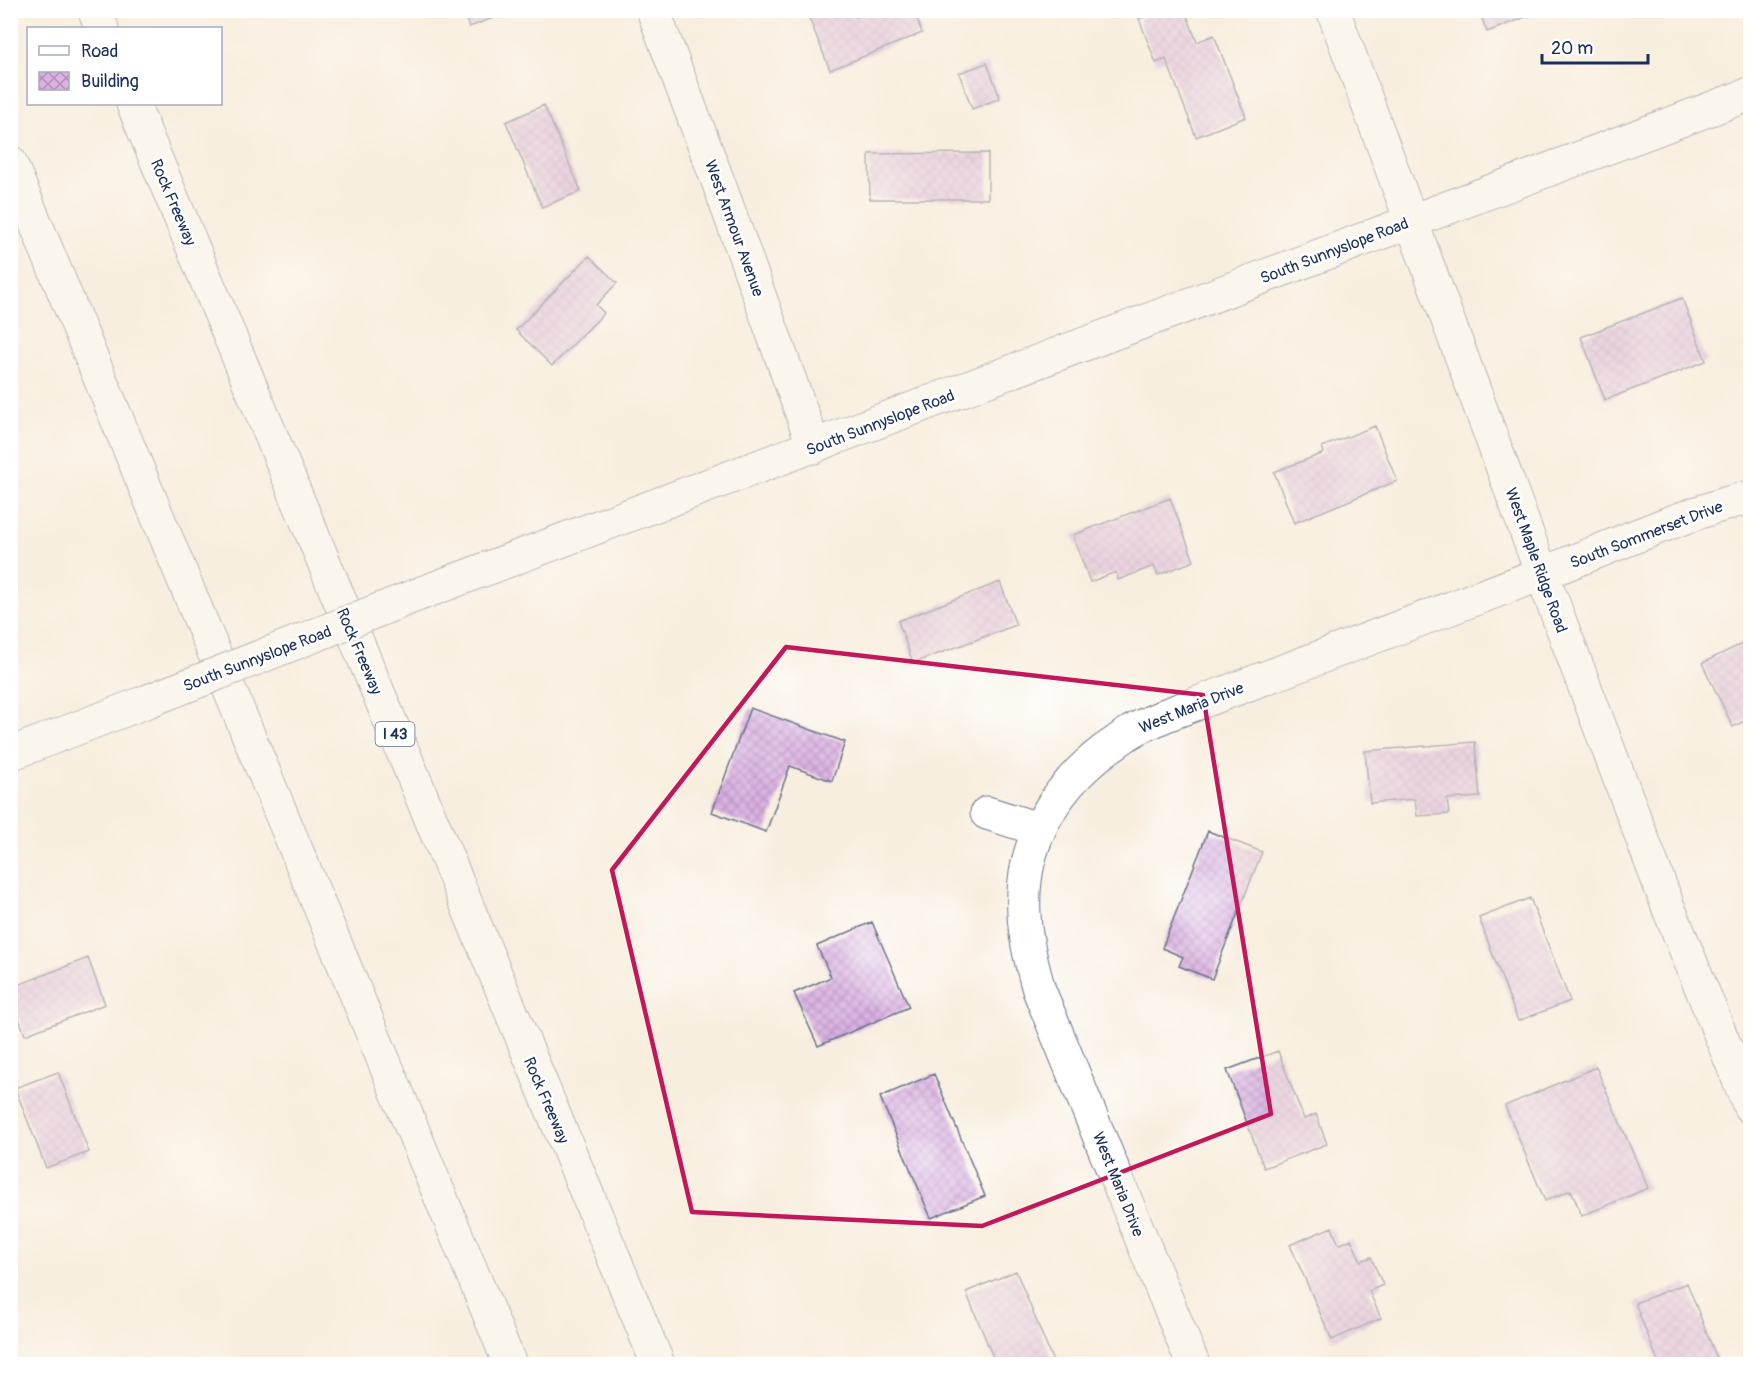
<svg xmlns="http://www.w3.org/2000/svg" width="1761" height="1375" font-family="Pangolin,sans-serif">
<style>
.building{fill:url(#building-cross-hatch)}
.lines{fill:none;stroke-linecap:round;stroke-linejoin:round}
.street-casing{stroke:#68728b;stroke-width:35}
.secondary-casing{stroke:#68728b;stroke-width:35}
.highway-casing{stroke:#68728b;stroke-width:35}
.street{stroke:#fff;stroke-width:33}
.secondary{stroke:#fff;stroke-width:33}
.highway{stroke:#fff;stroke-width:33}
.secondary-bridge-casing{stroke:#68728b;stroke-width:35;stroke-linecap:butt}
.secondary-bridge{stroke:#fff;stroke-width:33}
.marked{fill:none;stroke:#c2185b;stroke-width:4.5;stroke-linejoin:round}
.labels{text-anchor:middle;stroke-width:5;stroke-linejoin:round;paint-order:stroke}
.shield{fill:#fff;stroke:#5f6d8e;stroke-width:1.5}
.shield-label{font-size:15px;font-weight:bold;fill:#1b2f5e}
.street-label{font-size:16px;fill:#1b2f5e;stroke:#fff}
</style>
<defs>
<pattern id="building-cross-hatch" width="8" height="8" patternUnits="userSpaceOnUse" patternTransform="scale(1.5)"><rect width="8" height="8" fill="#dbb1e2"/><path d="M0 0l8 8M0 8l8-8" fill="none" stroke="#b190ba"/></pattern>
</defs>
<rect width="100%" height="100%" fill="#fff"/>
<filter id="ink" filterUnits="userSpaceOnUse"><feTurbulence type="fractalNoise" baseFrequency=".0167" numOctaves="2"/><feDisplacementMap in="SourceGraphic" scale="12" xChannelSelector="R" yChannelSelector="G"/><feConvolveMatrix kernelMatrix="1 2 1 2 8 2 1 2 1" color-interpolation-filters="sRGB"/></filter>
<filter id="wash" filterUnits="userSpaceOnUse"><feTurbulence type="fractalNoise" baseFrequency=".008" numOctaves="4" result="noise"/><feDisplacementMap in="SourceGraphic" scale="24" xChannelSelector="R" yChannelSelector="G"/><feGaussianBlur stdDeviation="1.35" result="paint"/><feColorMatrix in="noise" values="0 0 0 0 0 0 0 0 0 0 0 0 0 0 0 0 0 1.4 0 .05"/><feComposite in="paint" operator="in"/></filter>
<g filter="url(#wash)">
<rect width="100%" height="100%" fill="#f8eedf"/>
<g id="blocks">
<path class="building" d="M462 10H512V11L469 27Z
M806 10H854L856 17 872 10H914L922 33 830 70Z
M1161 10H1185L1197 42 1214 35 1246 117 1196 137 1166 59 1156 63 1139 19Z
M1479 10H1535L1536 13 1487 32Z
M987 63 1000 98 972 109 959 73Z
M544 105 581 191 542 207 506 122Z
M988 153V199H870L869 154Z
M589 256 617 283 596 305 604 313 552 366 516 330Z
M1682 298 1706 361 1605 400 1581 337Z
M1375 426 1397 481 1294 523 1274 472 1324 453 1322 447Z
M1170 498 1194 561 1158 575 1154 566 1118 580 1116 572 1090 582 1073 535Z
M1000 582 1016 625 913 663 898 621Z
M1750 640V718L1733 727 1702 663Z
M750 708 845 742 832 781 790 766 766 832 712 812Z
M1475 742 1480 797 1447 799 1449 814 1417 816 1415 799 1370 803 1365 751Z
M1208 831 1262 852 1212 979 1179 966 1183 957 1162 948Z
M1530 898 1570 1001 1518 1021 1479 918Z
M872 922 909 1007 818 1046 794 993 831 977 817 946Z
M88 958 105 1004 25 1035 10 995V988Z
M1278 1051 1304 1119 1316 1114 1327 1144 1264 1168 1227 1070Z
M1596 1067 1648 1188 1582 1216 1571 1190 1545 1201 1505 1106Z
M58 1072 89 1152 46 1168 15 1088Z
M934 1074 985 1196 931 1218 880 1097Z
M1332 1227 1339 1245 1351 1239 1361 1261 1371 1257 1383 1285 1369 1291 1381 1318 1332 1340 1290 1245Z
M1016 1271 1054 1364H996L966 1292Z
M1687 1283 1719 1364H1659L1635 1303Z"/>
</g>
</g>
<g filter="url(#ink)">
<use href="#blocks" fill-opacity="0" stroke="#68728b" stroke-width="1.5"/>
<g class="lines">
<g class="street-casing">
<path id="street" d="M653 10 719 184 814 447
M1333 10 1542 574 1669 909 1750 1107
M987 813 1038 829
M1193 1364 1039 990C1032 966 1025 940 1024 914 1020 845 1053 789 1106 749 1114 744 1121 738 1129 733 1140 726 1154 721 1166 715 1291 668 1416 622 1541 574 1610 548 1679 515 1750 497"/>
</g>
<g class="secondary-casing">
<path id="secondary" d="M422 593 1750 94
M10 754 148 701"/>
</g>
<g class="highway-casing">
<path id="highway" d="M94 10 102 28
M133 104 658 1364
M10 162 510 1364"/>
</g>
<use href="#street" class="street"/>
<use href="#secondary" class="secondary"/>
<use href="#highway" class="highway"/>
<g class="secondary-bridge-casing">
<path id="secondary-bridge" d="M148 701 422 593"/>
</g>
<use href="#secondary-bridge" class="secondary-bridge"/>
</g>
</g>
<path d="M0 0H1761V1375H0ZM786 647 1203 695 1271 1114 982 1226 692 1212 612 870Z" fill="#f8eedf" fill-opacity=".55" fill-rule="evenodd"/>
<path class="marked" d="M786 647 1203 695 1271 1114 982 1226 692 1212 612 870Z"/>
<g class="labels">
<rect class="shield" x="375.5" y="722" width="39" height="24" rx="4.5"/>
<g class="shield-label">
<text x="395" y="739">I 43</text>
</g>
<g class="street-label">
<text transform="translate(174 202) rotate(67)" y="6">Rock Freeway</text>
<text transform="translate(735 228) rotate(70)" y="6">West Armour Avenue</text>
<text transform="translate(1334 250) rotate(-21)" y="6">South Sunnyslope Road</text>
<text transform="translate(880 422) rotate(-21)" y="6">South Sunnyslope Road</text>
<text transform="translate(1646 534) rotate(-21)" y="6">South Sommerset Drive</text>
<text transform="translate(1537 560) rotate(70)" y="6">West Maple Ridge Road</text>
<text transform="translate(360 651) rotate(67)" y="6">Rock Freeway</text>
<text transform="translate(257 658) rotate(-21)" y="6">South Sunnyslope Road</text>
<text transform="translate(1191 707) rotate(-22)" y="6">West Maria Drive</text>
<text transform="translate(547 1100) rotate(67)" y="6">Rock Freeway</text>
<text transform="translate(1119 1184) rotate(68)" y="6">West Maria Drive</text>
</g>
</g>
<rect width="1761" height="1375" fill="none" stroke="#fff" stroke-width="36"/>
<rect x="27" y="27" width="195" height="78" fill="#ffffff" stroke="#a4acbf" stroke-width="1.5"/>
<rect x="39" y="46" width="30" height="9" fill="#ffffff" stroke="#a4acbf" stroke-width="1.5"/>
<text x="81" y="57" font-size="18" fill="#1b2f5e">Road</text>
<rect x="39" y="72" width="30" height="18" fill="url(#building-cross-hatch)" stroke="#a4acbf" stroke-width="1.5"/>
<text x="81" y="87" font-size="18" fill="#1b2f5e">Building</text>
<path d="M1542 54v9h106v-9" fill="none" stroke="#1b2f5e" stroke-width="3"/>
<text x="1551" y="54" font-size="18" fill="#1b2f5e" stroke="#ffffff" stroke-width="4.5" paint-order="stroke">20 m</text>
</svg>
